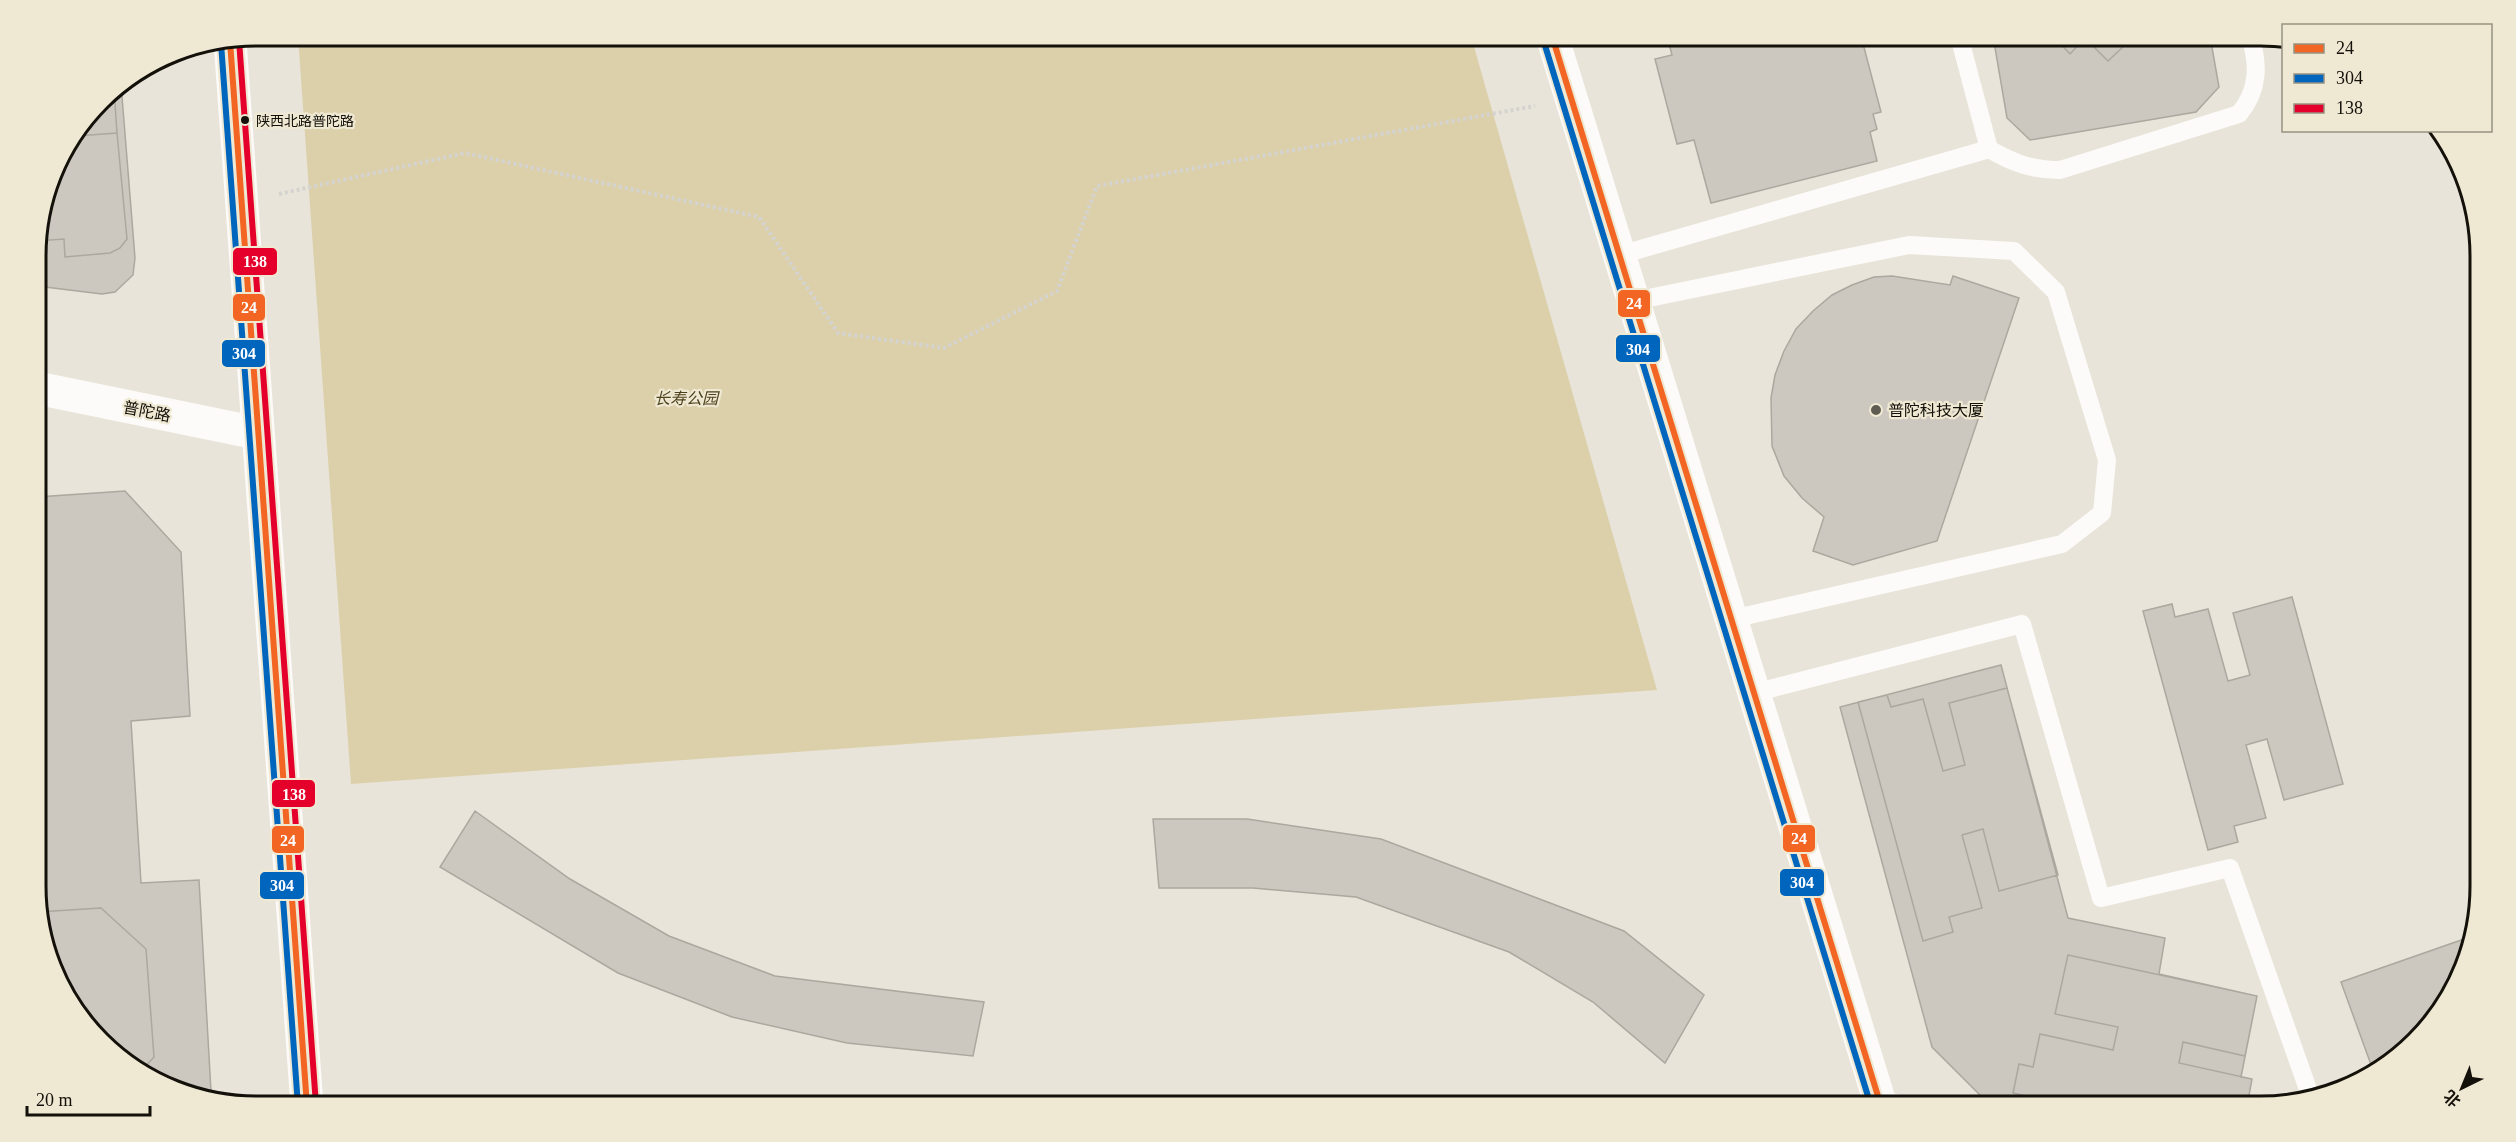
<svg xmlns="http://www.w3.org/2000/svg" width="2516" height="1142" font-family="'Times New Roman','Noto Sans SC',serif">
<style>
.green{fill:#dcd0ab}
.building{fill:#ccc8bf;stroke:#aba89f;stroke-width:1.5}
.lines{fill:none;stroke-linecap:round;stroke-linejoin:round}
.path{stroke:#d4d3d0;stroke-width:4;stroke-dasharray:3 3;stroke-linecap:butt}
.lane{stroke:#fcfbf9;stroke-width:18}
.street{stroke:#fcfbf9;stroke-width:33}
.bus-1-casing{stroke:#efe8d3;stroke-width:10}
.bus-2-casing{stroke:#efe8d3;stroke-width:10}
.bus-3-casing{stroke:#efe8d3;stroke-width:10}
.bus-1{stroke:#f26522;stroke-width:6}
.bus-2{stroke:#0065bd;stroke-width:6}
.bus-3{stroke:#e4002b;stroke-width:6}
.bus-dot{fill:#13110a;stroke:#efe8d3;stroke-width:2}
.poi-dot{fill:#5e5b52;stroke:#efe8d3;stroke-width:2}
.labels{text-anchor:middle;stroke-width:4.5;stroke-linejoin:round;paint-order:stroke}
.bus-label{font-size:14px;fill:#13110a;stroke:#efe8d3;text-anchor:start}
.park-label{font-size:16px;font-style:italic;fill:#4f431e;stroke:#efe8d3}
.poi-label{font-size:16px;fill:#13110a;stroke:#efe8d3;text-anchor:start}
.street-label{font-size:16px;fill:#13110a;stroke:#efe8d3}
.rim{fill:none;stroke:#13110a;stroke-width:3}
.line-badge{stroke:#efe8d3;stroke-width:2}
.badge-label{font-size:16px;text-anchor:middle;font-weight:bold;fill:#fff}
</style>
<rect width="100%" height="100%" fill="#e9e4d9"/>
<path class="green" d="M298 36H1471L1657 690 351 784Z"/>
<path class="building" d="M1667 36H1861L1881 112 1873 114 1877 129 1870 132 1877 161 1711 203 1694 140 1677 144 1655 59 1672 55Z
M1993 36H2210L2219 87 2196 112 2030 140 2007 118Z
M2053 36H2119L2126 44 2108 61 2085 38 2070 54Z
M121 84 135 258 133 275 115 292 102 294 37 286 36 242 59 159 111 91Z
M114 89 117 133 76 136 111 91Z
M117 133 127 239 120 248 110 253 65 257 64 239 37 241 59 159 76 136Z
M1892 276 1950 285 1953 276 2019 298 1937 541 1853 565 1813 551 1824 517 1802 498 1784 476 1772 446 1771 398 1775 375 1784 351 1796 329 1813 311 1832 295 1852 285 1874 277Z
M125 491 181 552 190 716 131 721 141 883 199 880 211 1091 207 1096 172 1089 122 1060 81 1020 38 915 37 497Z
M2292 597 2343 784 2284 800 2267 739 2246 745 2266 818 2234 826 2238 842 2208 850 2143 611 2172 604 2175 617 2208 609 2228 681 2250 675 2233 613Z
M2001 665 2068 918 2165 938 2159 974 2257 996 2241 1077 2252 1079 2247 1106H1991L1932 1047 1840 707Z
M2007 688 2058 875 1999 891 1983 829 1962 835 1982 908 1949 917 1953 932 1923 941 1858 702 1887 695 1891 707 1923 699 1943 771 1965 765 1949 703Z
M475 811 570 879 669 936 775 976 984 1002 973 1056 847 1043 732 1017 618 973 440 867Z
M1153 819H1247L1381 839 1624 931 1704 995 1665 1063 1593 1002 1509 952 1356 897 1253 888H1159Z
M101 908 146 949 154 1057 141 1071 122 1060 81 1020 38 915V912Z
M2470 937 2463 970 2426 1031 2382 1069 2374 1073 2341 982Z
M2068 955 2257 996 2245 1056 2183 1042 2179 1063 2252 1079 2247 1106H2070L2013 1093 2019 1064 2033 1067 2040 1034 2113 1050 2118 1027 2055 1014Z"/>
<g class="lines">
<path class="path" d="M279 194 465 153 759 217 838 333 944 348 1057 291 1097 186 1535 106"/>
<path class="lane" d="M1959 36 1989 149
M1620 255 1989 149C2013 163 2032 170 2060 170L2239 114C2259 90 2259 65 2250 36
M1634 301 1909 245 2014 251 2056 292 2107 460 2102 513 2062 544 1732 619
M1754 693 2022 624 2101 898 2230 868 2311 1098
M1879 1099 1908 1106"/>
<path class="street" d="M1552 36 1881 1106
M230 41 307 1106
M37 388 257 433"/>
<g class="bus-1-casing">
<path id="bus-1" d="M1552 36 1881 1106
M230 41 307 1106"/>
</g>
<g class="bus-2-casing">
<path id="bus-2" d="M1543 39 1871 1106
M221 43 298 1106"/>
</g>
<g class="bus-3-casing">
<path id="bus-3" d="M239 40 316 1105"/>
</g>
<use href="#bus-1" class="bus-1"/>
<use href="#bus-2" class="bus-2"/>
<use href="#bus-3" class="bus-3"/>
</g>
<circle class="bus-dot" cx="245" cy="120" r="5"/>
<circle class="poi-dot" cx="1876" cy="410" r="6"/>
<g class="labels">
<g class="bus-label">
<text x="256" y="126">陕西北路普陀路</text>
</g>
<g class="park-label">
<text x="686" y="404">长寿公园</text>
</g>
<g class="poi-label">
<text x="1888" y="416">普陀科技大厦</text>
</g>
<g class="street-label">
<text transform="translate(147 411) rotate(11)" y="6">普陀路</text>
</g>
</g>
<path d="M0 0H2516V1142H0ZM256 46H2260A210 210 0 0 1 2470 256V886A210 210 0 0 1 2260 1096H256A210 210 0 0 1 46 886V256A210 210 0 0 1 256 46Z" fill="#efe8d3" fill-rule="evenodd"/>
<path class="rim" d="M256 46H2260A210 210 0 0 1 2470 256V886A210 210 0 0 1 2260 1096H256A210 210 0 0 1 46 886V256A210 210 0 0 1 256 46Z"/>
<g class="line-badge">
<rect x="232" y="247" width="46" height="29" rx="6" fill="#e4002b"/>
<rect x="1617" y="289" width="34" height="29" rx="6" fill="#f26522"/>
<rect x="232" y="293" width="34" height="29" rx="6" fill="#f26522"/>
<rect x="1615" y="334" width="46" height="29" rx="6" fill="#0065bd"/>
<rect x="221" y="339" width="45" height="29" rx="6" fill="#0065bd"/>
<rect x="271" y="779" width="45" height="29" rx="6" fill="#e4002b"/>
<rect x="1782" y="824" width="34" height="29" rx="6" fill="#f26522"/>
<rect x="271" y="825" width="34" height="29" rx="6" fill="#f26522"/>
<rect x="1779" y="868" width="46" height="29" rx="6" fill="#0065bd"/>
<rect x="259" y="871" width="46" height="29" rx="6" fill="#0065bd"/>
</g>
<g class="badge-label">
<text x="255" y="267">138</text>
<text x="1634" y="309">24</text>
<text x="249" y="313">24</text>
<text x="1638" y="355">304</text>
<text x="244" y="359">304</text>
<text x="294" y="800">138</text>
<text x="1799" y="844">24</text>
<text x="288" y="846">24</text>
<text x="1802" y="888">304</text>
<text x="282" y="891">304</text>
</g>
<rect x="2282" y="24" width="210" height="108" fill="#efe8d3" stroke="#979283" stroke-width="1.5"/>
<rect x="2294" y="44" width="30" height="9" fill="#f26522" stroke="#979283" stroke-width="1.5"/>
<text x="2336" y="54" font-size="18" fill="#13110a">24</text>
<rect x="2294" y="74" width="30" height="9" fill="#0065bd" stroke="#979283" stroke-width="1.5"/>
<text x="2336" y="84" font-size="18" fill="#13110a">304</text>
<rect x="2294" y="104" width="30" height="9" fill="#e4002b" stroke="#979283" stroke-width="1.5"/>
<text x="2336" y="114" font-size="18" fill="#13110a">138</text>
<g transform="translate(2462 1088) rotate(223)" stroke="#efe8d3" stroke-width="4.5" paint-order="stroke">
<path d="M0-4.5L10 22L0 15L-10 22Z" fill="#13110a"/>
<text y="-9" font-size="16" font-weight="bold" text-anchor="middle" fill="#13110a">北</text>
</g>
<path d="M27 1106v9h123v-9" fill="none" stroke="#13110a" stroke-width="3"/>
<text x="36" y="1106" font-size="18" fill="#13110a" stroke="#efe8d3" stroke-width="4.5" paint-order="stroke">20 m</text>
</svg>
